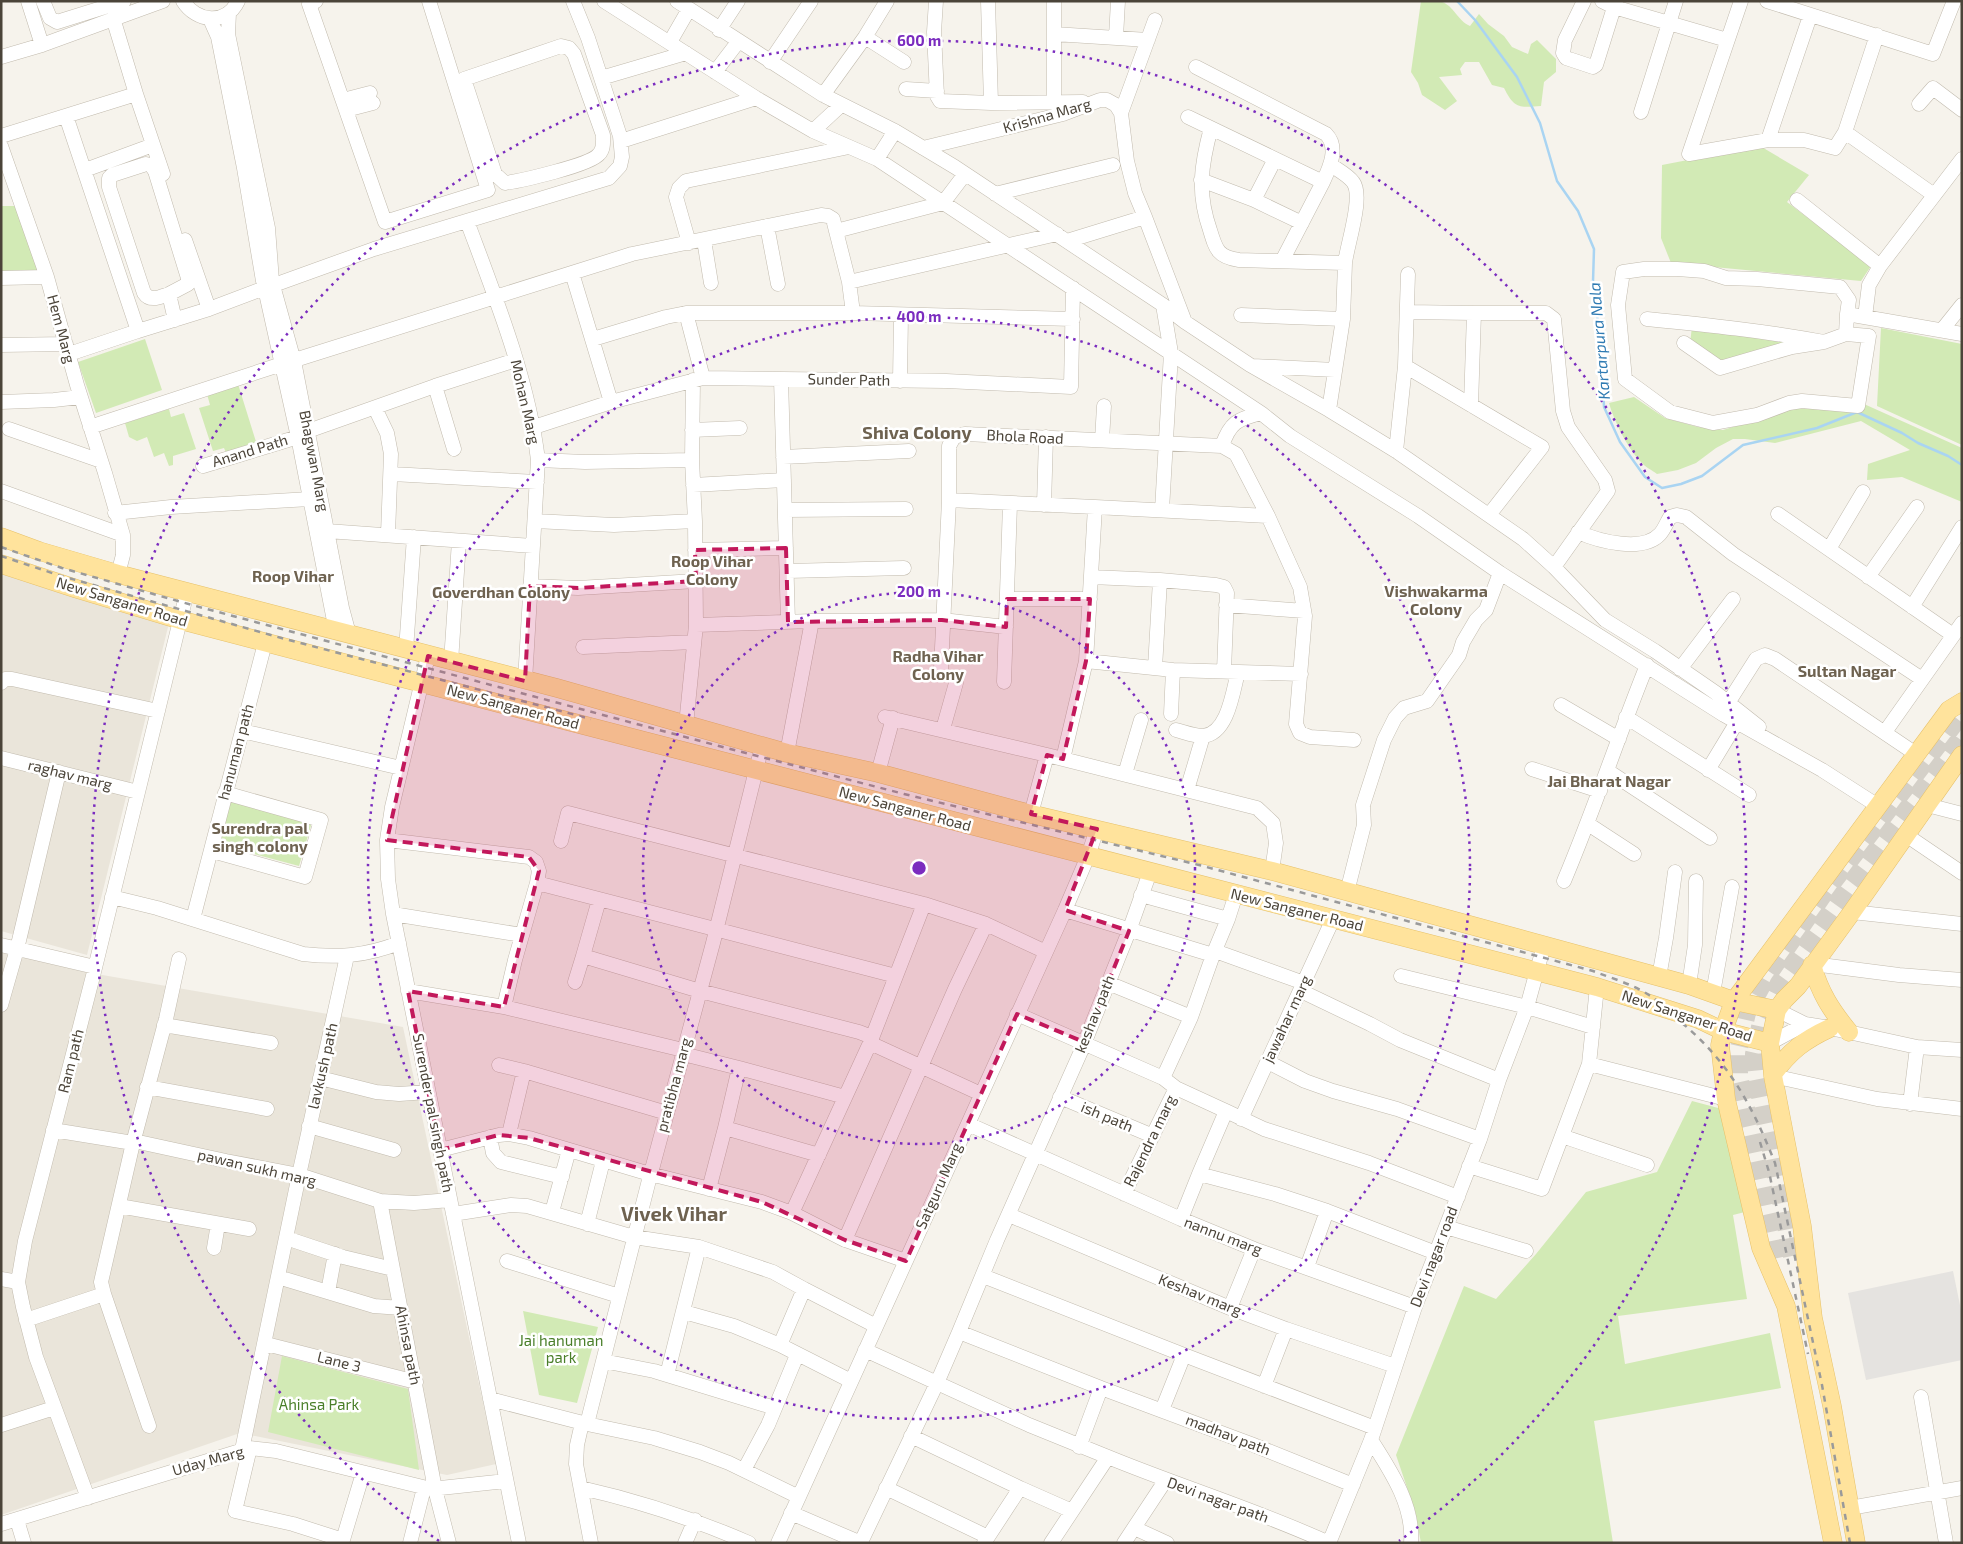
<svg xmlns="http://www.w3.org/2000/svg" width="1963" height="1544" font-family="'Exo 2',sans-serif">
<style>
.residential{fill:#eae5da}
.green{fill:#d2eab5}
.parking{fill:#e5e3e0}
.lines{fill:none;stroke-linecap:round;stroke-linejoin:round}
.stream{stroke:#a9d4f2;stroke-width:2.5}
.major-tunnel{stroke:#d4d0c8;stroke-width:18;stroke-dasharray:18 9;stroke-linecap:butt}
.minor-casing{stroke:#c2bbae;stroke-width:15}
.major-casing{stroke:#e6c16a;stroke-width:19}
.minor{stroke:#fff;stroke-width:14}
.major{stroke:#ffe39c;stroke-width:18}
.rail{stroke:#9a9a9a;stroke-width:2.5;stroke-dasharray:6 6;stroke-linecap:butt}
.marked{fill:#c2185b;fill-opacity:0.2;stroke:#c2185b;stroke-width:4;stroke-dasharray:10 6;stroke-linejoin:round}
.ring{fill:none;stroke:#7b2cbf;stroke-width:2.5;stroke-dasharray:2.5 5}
.labels{text-anchor:middle;stroke-width:5;stroke-linejoin:round;paint-order:stroke}
.street-label{font-size:15px;fill:#4b4439;stroke:#fff}
.park-label{font-size:15px;fill:#4a7f2a;stroke:#fff}
.water-label{font-size:16px;font-style:italic;fill:#2e7ab2;stroke:#fff}
.neighbourhood-label{font-size:16px;font-weight:bold;fill:#6e6250;stroke:#fff}
.quarter-label{font-size:18px;font-weight:bold;fill:#6e6250;stroke:#fff}
.district-label{font-size:20px;font-weight:bold;fill:#6e6250;stroke:#fff}
.centre{fill:#7b2cbf;stroke:#fff;stroke-width:2.5}
.ring-label{font-size:15px;text-anchor:middle;font-weight:bold;fill:#7b2cbf;stroke:#fff;stroke-width:5;stroke-linejoin:round;paint-order:stroke}
</style>
<rect width="100%" height="100%" fill="#f6f3ec"/>
<path class="residential" d="M1 570 169 623 87 955 1 931Z
M1 952 85 972 403 1027 496 1464 447 1475 240 1433 1 1515Z"/>
<path class="green" d="M1421 1C1427 1 1436 0 1442 2 1454 6 1457 20 1470 26L1479 14 1488 24 1504 36 1512 47 1528 54 1531 44 1537 40 1556 59V72L1544 82 1541 106C1519 108 1514 108 1504 88L1492 85 1479 62H1465L1460 69 1462 75 1439 77 1457 101 1445 110 1422 95 1418 83 1411 72Z
M1760 146 1809 175 1787 202 1871 266 1861 281 1671 263 1661 238 1662 165Z
M1 206H15L39 272H1Z
M1692 326 1786 338V345L1721 365 1690 344Z
M1881 328 1962 344V445L1877 406Z
M145 339 162 390 96 413 78 362Z
M238 384 257 445 227 455 224 448 213 451 199 408 210 405 207 394Z
M1634 397 1665 418 1698 427 1723 430 1800 406 1864 404 1962 448V502L1902 477 1867 480 1868 464 1910 450 1861 421 1775 443 1745 439H1733L1716 448 1696 463 1678 470 1657 474C1652 470 1645 467 1641 462 1628 449 1614 421 1609 403Z
M169 409 171 417 184 413 196 449 173 456V465L169 466 164 453 154 457 147 437 137 441 129 437 125 423Z
M228 799 312 822 299 866 220 845Z
M1692 1101 1722 1109 1745 1212 1733 1215 1747 1299 1618 1316 1625 1364 1770 1333 1781 1388 1594 1421 1613 1543H1421L1415 1511 1396 1455 1464 1286 1496 1299 1536 1254 1586 1192 1657 1172Z
M523 1311 598 1327 577 1403 539 1395Z
M282 1356 408 1389 419 1470 268 1432Z"/>
<path class="parking" d="M1953 1271 1962 1315V1360L1866 1380 1848 1293Z"/>
<g class="lines">
<path class="stream" d="M1457 1 1475 20 1517 77 1540 123 1557 181 1578 211 1594 249 1593 282 1601 347 1604 407 1620 442 1645 477 1662 488 1681 484 1702 476 1743 445 1817 428 1857 412 1902 433 1918 443 1948 456 1962 465"/>
<path class="major-tunnel" d="M1792 1256 1756 1076 1754 1054 1762 1018 1779 983 1848 887 1962 736
M1778 1258 1739 1076V1048L1747 1013 1766 978 1824 894 1959 718"/>
<g class="minor-casing">
<path id="minor" d="M28 1 42 45
M43 1 50 18 57 22 124 1
M183 1C196 22 226 26 238 1
M316 1 309 4 385 222 488 190 429 1
M604 1 756 98 813 131 877 159 1261 413 1290 436 1418 516 1500 573 1724 715 1822 770 1878 806
M677 1 823 95 895 131 955 167 1163 305 1185 322 1250 365 1329 410 1396 451 1523 539 1554 567 1605 620 1655 651 1716 693 1759 727
M936 1 934 32 937 96 940 101 991 103 1083 102
M988 1 991 103
M1054 1V103
M1584 1 1565 40 1563 53 1566 58 1593 67 1596 65 1616 1
M1602 1 1614 7 1727 40
M1741 1 1689 154 1768 140H1804L1835 148 1845 132 1934 195
M1767 1 1933 54 1954 1
M229 13 228 34 268 228 272 281
M210 19 218 37 244 168 263 281
M719 30 738 1
M1054 34 1148 40
M865 37 904 62
M1116 37 1118 1
M670 42 689 9
M561 46 569 48 574 54 603 135C603 142 604 149 599 154 591 165 520 181 505 183L495 174 464 79Z
M1 57 42 45 163 1
M770 62 811 1
M1196 67 1326 134C1339 147 1330 167 1323 182
M715 72 738 42
M601 78 686 53
M906 89 937 91
M136 94 163 174
M823 95 865 37 887 1
M343 100 370 93
M1919 104 1933 88 1962 110
M346 110 373 103
M1641 112 1676 1
M1121 113 1155 20
M66 116 138 331 69 354
M1188 117 1323 182 1282 261
M1211 128C1201 165 1197 193 1210 230 1216 250 1218 257 1239 260L1345 263 1343 319 1329 410
M813 131 841 105
M1845 132 1877 35
M1 136 136 94 113 18
M1768 140 1810 16
M621 141 756 98
M1 146 47 277 77 385 105 473 123 535V555L118 574
M923 148 1063 114 1100 100H1107L1116 105 1121 113 1127 161 1135 193 1145 217
M877 159 895 131
M1331 165C1338 170 1348 175 1353 182 1364 196 1347 245 1345 263
M85 170 153 145
M1201 180 1254 200 1302 223
M995 194 1113 165
M1254 200 1275 159
M1797 200 1880 266
M467 221C496 299 528 378 538 460L525 681
M767 226 778 284
M836 231 943 203 965 174
M185 240 209 309
M704 240 711 283
M1067 241 1145 217 1185 322
M689 243 676 197 679 188 686 181 849 147
M572 273 611 402
M1 278 47 277
M849 282 1057 234
M274 285 374 249 609 178 620 166 622 157 620 136 588 38 573 1
M274 289 294 361 342 608 349 634
M266 293 298 437 336 631
M169 294 188 284V278L155 171 151 165 146 164 112 175 109 178V187L144 293C150 302 160 297 169 294L175 320
M1407 312 1474 313 1471 405
M686 313H853L1073 319
M1474 313H1546L1554 319 1563 411 1568 427 1605 480 1608 491 1554 567
M1847 314 1846 334 1869 336 1858 406 1802 401 1789 403 1757 415 1713 423 1670 412 1625 379 1618 305 1623 272 1644 269H1677L1704 271 1726 278 1757 279 1840 287 1849 300 1847 314 1962 334
M1241 315 1343 319
M1865 317 1869 285 1880 266 1962 159
M1647 319C1707 325 1766 331 1824 342
M1942 330 1962 305
M138 331 209 309 262 289
M593 339 666 317 686 313 703 378
M1684 343 1720 368 1792 347 1824 342 1846 334
M1 345 66 344
M1253 366 1335 370
M1405 366 1542 447 1489 515
M781 379 788 622
M900 381 901 315
M435 386 454 449
M1 402 54 400 80 397
M375 408 387 433 391 454 388 534
M90 427 282 364 632 254 821 215 828 216 833 219 849 282 853 313
M534 427 611 402 703 378 946 381 1071 387 1073 288
M9 429 101 461
M692 430 740 428
M1102 440 1104 406
M1222 446C1230 422 1238 419 1261 413
M1396 451 1405 366 1408 274
M783 457 909 451
M538 460 585 462 692 460
M203 466 298 437 308 431 435 386 516 360
M392 474 537 482
M693 485 784 480
M1 491 123 535
M949 500 1095 507 1086 661 1063 759
M1044 505 1046 437
M1095 507 1268 516
M785 510 906 509
M1162 510 1171 353 1163 305
M115 513 171 507 310 499
M1778 514 1953 635
M535 521 614 525 695 521
M327 531 533 546
M1578 532C1598 541 1643 553 1660 534 1664 530 1667 522 1670 517L1677 515 1686 517 1733 554 1922 679
M1829 549 1863 492
M695 550 786 548
M788 571 904 568
M1091 577 1160 580 1155 668
M1868 577 1917 507
M1160 580 1216 585 1224 587 1227 593 1224 671
M530 586 578 588 696 581
M1007 599H1090
M1226 605 1304 611
M1912 607 1962 527
M812 621 942 620 1006 627
M696 625 812 621 787 753
M583 647 694 642
M406 650 414 537
M428 656 392 807 387 840 388 879 393 914 519 1543
M1086 661 1173 670 1301 674
M451 662 459 541
M941 669 949 500V446L954 437 965 434 1222 446 1236 454 1268 516 1300 587 1305 616 1296 724 1300 733 1310 737 1354 740
M1680 669 1733 599
M1004 682 1010 504
M1 683 5 679H12L158 711
M1728 703 1756 659 1765 655 1775 659 1916 754
M1561 705 1619 739
M1171 714 1173 670
M885 717 1047 755 1031 814
M1626 717 1749 795
M686 725 696 625 695 521 692 460 693 380
M943 729 956 683
M1176 730C1184 732 1194 736 1203 736 1228 734 1233 691 1238 672
M242 731 401 768
M1885 732 1962 623
M1047 755 1257 808 1273 823 1276 843 1272 871
M1 758 138 792
M1532 769 1600 791
M1708 770 1737 722
M1608 771 1710 838
M878 773 893 718
M1125 774 1141 720
M1187 790 1203 736
M1927 805 1962 814
M1588 824 1634 854
M1906 835 1962 873
M387 840 529 857 536 862 539 871 537 883 896 976
M561 841 568 813 924 904
M212 851 305 877 321 820 225 793
M1564 881C1594 810 1618 737 1647 665
M1347 892 1364 825 1363 805 1384 740 1395 718 1404 708 1427 701 1459 655 1463 642 1476 620 1486 610 1500 573
M1141 895 1228 919 1213 955
M112 897 157 908 303 954C337 958 366 956 399 943
M599 900 583 956 700 991 859 1032 872 1037
M1065 910 1213 955 1191 1017
M1852 912 1962 924
M393 914 522 935
M193 919 265 643
M1228 919 1236 894
M1 945 95 967
M1215 951 1304 983
M1813 964 1899 975 1962 980
M1401 976 1527 1007 1593 1027
M1659 977 1666 938 1675 872
M575 982 583 956
M1108 983 1191 1017 1163 1078
M1689 985 1695 945 1696 881
M408 991 504 1007 515 960 537 883
M1301 991 1370 1024 1400 1040 1499 1080
M1713 993 1732 887
M1 1005 17 949 59 772
M504 1007 683 1050
M1777 1010 1805 1024 1830 1028 1917 1047 1962 1050
M1017 1014 1163 1078 1176 1088 1226 1111
M164 1025 271 1043
M870 1043 981 1094
M1770 1043 1805 1024
M683 1054 739 1068 725 1128
M1268 1062 1305 1081 1333 1091 1397 1109 1480 1139
M1589 1064 1726 1099
M499 1065 524 1071
M739 1068 845 1097
M1773 1076 1877 1099 1962 1109
M320 1078 376 1092 399 1094 428 1092
M147 1087 267 1109
M1060 1097 1153 1136
M1910 1104 1917 1047
M1241 1119 1333 919
M968 1124 1181 1219 1254 1249 1415 1307
M309 1126 394 1150
M53 1130 133 1143 101 1282 104 1294
M509 1134 524 1071 667 1113
M1562 1136 1647 1165
M490 1137 493 1153 501 1162 562 1177
M134 1141 226 1161 299 1175 380 1201 414 1203 450 1200
M133 1143 166 1019 179 959
M440 1150 499 1135 509 1134 529 1138 650 1174 762 1202 792 1213 845 1240 906 1261
M1469 1166 1542 1189 1589 1064 1597 987
M1199 1174 1226 1111 1264 1129 1369 1163 1458 1197
M709 1189 725 1128 819 1155
M1124 1194 1176 1088
M380 1201 435 1489 449 1543
M119 1206 249 1229
M552 1212 569 1150
M792 1213 870 1043 924 904 986 924 1046 952
M453 1214 511 1205 527 1206 634 1237 699 1247 773 1272 804 1289 780 1345
M1009 1215 1230 1308 1286 1329 1395 1366
M1181 1219 1199 1174 1275 1194 1327 1211 1436 1253
M587 1224 603 1161
M1446 1227 1526 1251
M286 1238 343 1257 393 1269
M845 1240 955 989 986 924
M214 1248 218 1224
M507 1261 619 1296
M1307 1267 1327 1211
M983 1276 1184 1355
M278 1277 374 1306 401 1308
M1 1279 18 1282
M804 1289 876 1326
M328 1292 335 1254
M1230 1308 1254 1249
M684 1312 734 1326 780 1345 851 1381
M26 1320 104 1294 149 1426
M959 1332 1101 1388 1079 1447
M264 1348 270 1345 416 1382
M865 1350 1029 1425 1108 1457 1051 1543
M603 1361 654 1371 775 1408
M667 1375 699 1247
M1264 1386 1286 1329
M1101 1388 1251 1444 1353 1485
M1921 1397 1946 1543
M490 1399 587 1424 654 1438 700 1452 729 1463 799 1497
M1162 1410 1184 1355 1375 1428
M582 1423 577 1445 576 1464 591 1543
M587 1424 648 1184 713 943 762 746
M1 1425 54 1408
M911 1436 1020 1488 984 1543
M1371 1440C1390 1470 1414 1505 1411 1543
M250 1448 235 1511 293 1524 343 1540
M242 1450 299 1175 347 956
M1108 1457C1181 1487 1257 1510 1329 1543
M744 1470 768 1425 797 1355
M581 1488C639 1501 694 1519 749 1543
M886 1488 988 1537
M1020 1488 1072 1511
M88 1498 36 1357 23 1307 18 1282 25 1241 94 972 187 592
M1850 1508 1962 1488
M791 1513 861 1543
M17 1520 24 1543
M1 1524 250 1448 276 1451 431 1489 506 1481
M1134 1528 1167 1543
M861 1542 937 1383 959 1332 997 1240 1082 1049 1129 931 1150 872
M342 1543 363 1473
M410 1543 424 1488
M685 1543 695 1520
M778 1543 1065 910 1088 856 1097 829
M1124 1543 1165 1481
M1329 1543 1371 1440 1415 1307 1480 1139 1499 1080 1527 1007 1544 945"/>
</g>
<g class="major-casing">
<path id="major" d="M1 537 39 551 118 574 557 688 787 753 878 773 1031 814 1272 871 1689 985 1734 1001 1777 1010
M1 564 77 589 180 620 513 707 1597 987 1698 1019 1723 1031 1770 1043
M1812 965C1820 993 1831 1010 1849 1032
M1773 1074C1790 1051 1804 1040 1830 1028
M1833 1543 1786 1306 1761 1248 1726 1099 1720 1045 1723 1031 1734 1001 1949 710 1962 702
M1856 1543 1832 1406 1813 1318 1802 1226 1773 1076 1770 1043 1777 1010 1784 1000 1798 986 1852 912 1962 755"/>
</g>
<use href="#minor" class="minor"/>
<use href="#major" class="major"/>
<path class="rail" d="M1 547 62 568 192 605 719 746 904 794 1199 865 1593 971C1611 978 1632 984 1649 995 1658 1001 1667 1009 1675 1017 1727 1059 1751 1102 1775 1163L1822 1385 1850 1543
M1 556 58 575 285 639 591 719
M1760 1142 1769 1172 1808 1354"/>
</g>
<path class="marked" d="M786 548 788 622 942 620 1006 627 1007 599H1090L1086 661 1063 759 1047 755 1031 814 1097 829 1065 910 1129 931 1084 1042 1017 1014 906 1261 845 1240 762 1202 529 1138 499 1135 440 1150 408 991 504 1007 539 871 529 857 387 840 428 656 525 681 530 586 578 588 696 581 695 550Z"/>
<g class="ring">
<circle cx="919" cy="868" r="276"/>
<circle cx="919" cy="868" r="551"/>
<path d="M439 1541A827 827 0 1 1 1399 1541"/>
</g>
<g class="labels">
<g class="street-label">
<text transform="translate(1047 116) rotate(-16)" y="5">Krishna Marg</text>
<text transform="translate(61 329) rotate(75)" y="5">Hem Marg</text>
<text transform="translate(849 380) rotate(1)" y="5">Sunder Path</text>
<text transform="translate(525 402) rotate(77)" y="5">Mohan Marg</text>
<text transform="translate(1025 437) rotate(3)" y="5">Bhola Road</text>
<text transform="translate(250 451) rotate(-17)" y="5">Anand Path</text>
<text transform="translate(314 461) rotate(79)" y="5">Bhagwan Marg</text>
<text transform="translate(122 602) rotate(17)" y="5">New Sanganer Road</text>
<text transform="translate(513 707) rotate(15)" y="5">New Sanganer Road</text>
<text transform="translate(236 752) rotate(-75)" y="5">hanuman path</text>
<text transform="translate(70 775) rotate(14)" y="5">raghav marg</text>
<text transform="translate(905 809) rotate(15)" y="5">New Sanganer Road</text>
<text transform="translate(1297 910) rotate(14)" y="5">New Sanganer Road</text>
<text transform="translate(1095 1014) rotate(-68)" y="5">keshav path</text>
<text transform="translate(1687 1016) rotate(18)" y="5">New Sanganer Road</text>
<text transform="translate(1287 1019) rotate(-65)" y="5">jawahar marg</text>
<text transform="translate(71 1061) rotate(-76)" y="5">Ram path</text>
<text transform="translate(323 1066) rotate(-77)" y="5">lavkush path</text>
<text transform="translate(674 1085) rotate(-75)" y="5">pratibha marg</text>
<text transform="translate(433 1113) rotate(79)" y="5">Surender pal singh path</text>
<text transform="translate(1107 1117) rotate(23)" y="5">ish path</text>
<text transform="translate(1150 1141) rotate(-64)" y="5">Rajendra marg</text>
<text transform="translate(257 1168) rotate(13)" y="5">pawan sukh marg</text>
<text transform="translate(939 1186) rotate(-66)" y="5">Satguru Marg</text>
<text transform="translate(1223 1236) rotate(21)" y="5">nannu marg</text>
<text transform="translate(1434 1257) rotate(-69)" y="5">Devi nagar road</text>
<text transform="translate(1200 1295) rotate(22)" y="5">Keshav marg</text>
<text transform="translate(408 1345) rotate(79)" y="5">Ahinsa path</text>
<text transform="translate(339 1362) rotate(14)" y="5">Lane 3</text>
<text transform="translate(1228 1435) rotate(21)" y="5">madhav path</text>
<text transform="translate(208 1461) rotate(-16)" y="5">Uday Marg</text>
<text transform="translate(1218 1500) rotate(20)" y="5">Devi nagar path</text>
</g>
<g class="park-label">
<text x="561" y="1346">Jai hanuman<tspan x="561" dy="17">park</tspan></text>
<text x="319" y="1410">Ahinsa Park</text>
</g>
<g class="water-label">
<text transform="translate(1599 341) rotate(-95)" y="6">Kartarpura Nala</text>
</g>
<g class="neighbourhood-label">
<text x="712" y="567">Roop Vihar<tspan x="712" dy="18">Colony</tspan></text>
<text x="293" y="582">Roop Vihar</text>
<text x="1436" y="597">Vishwakarma<tspan x="1436" dy="18">Colony</tspan></text>
<text x="501" y="598">Goverdhan Colony</text>
<text x="938" y="662">Radha Vihar<tspan x="938" dy="18">Colony</tspan></text>
<text x="1847" y="677">Sultan Nagar</text>
<text x="1609" y="787">Jai Bharat Nagar</text>
<text x="260" y="834">Surendra pal<tspan x="260" dy="18">singh colony</tspan></text>
</g>
<g class="quarter-label">
<text x="917" y="439">Shiva Colony</text>
</g>
<g class="district-label">
<text x="674" y="1221">Vivek Vihar</text>
</g>
</g>
<circle cx="919" cy="868" r="8" class="centre"/>
<g class="ring-label">
<text x="919" y="46">600 m</text>
<text x="919" y="322">400 m</text>
<text x="919" y="597">200 m</text>
</g>
<rect width="1963" height="1544" fill="none" stroke="#4b4439" stroke-width="5"/>
</svg>
